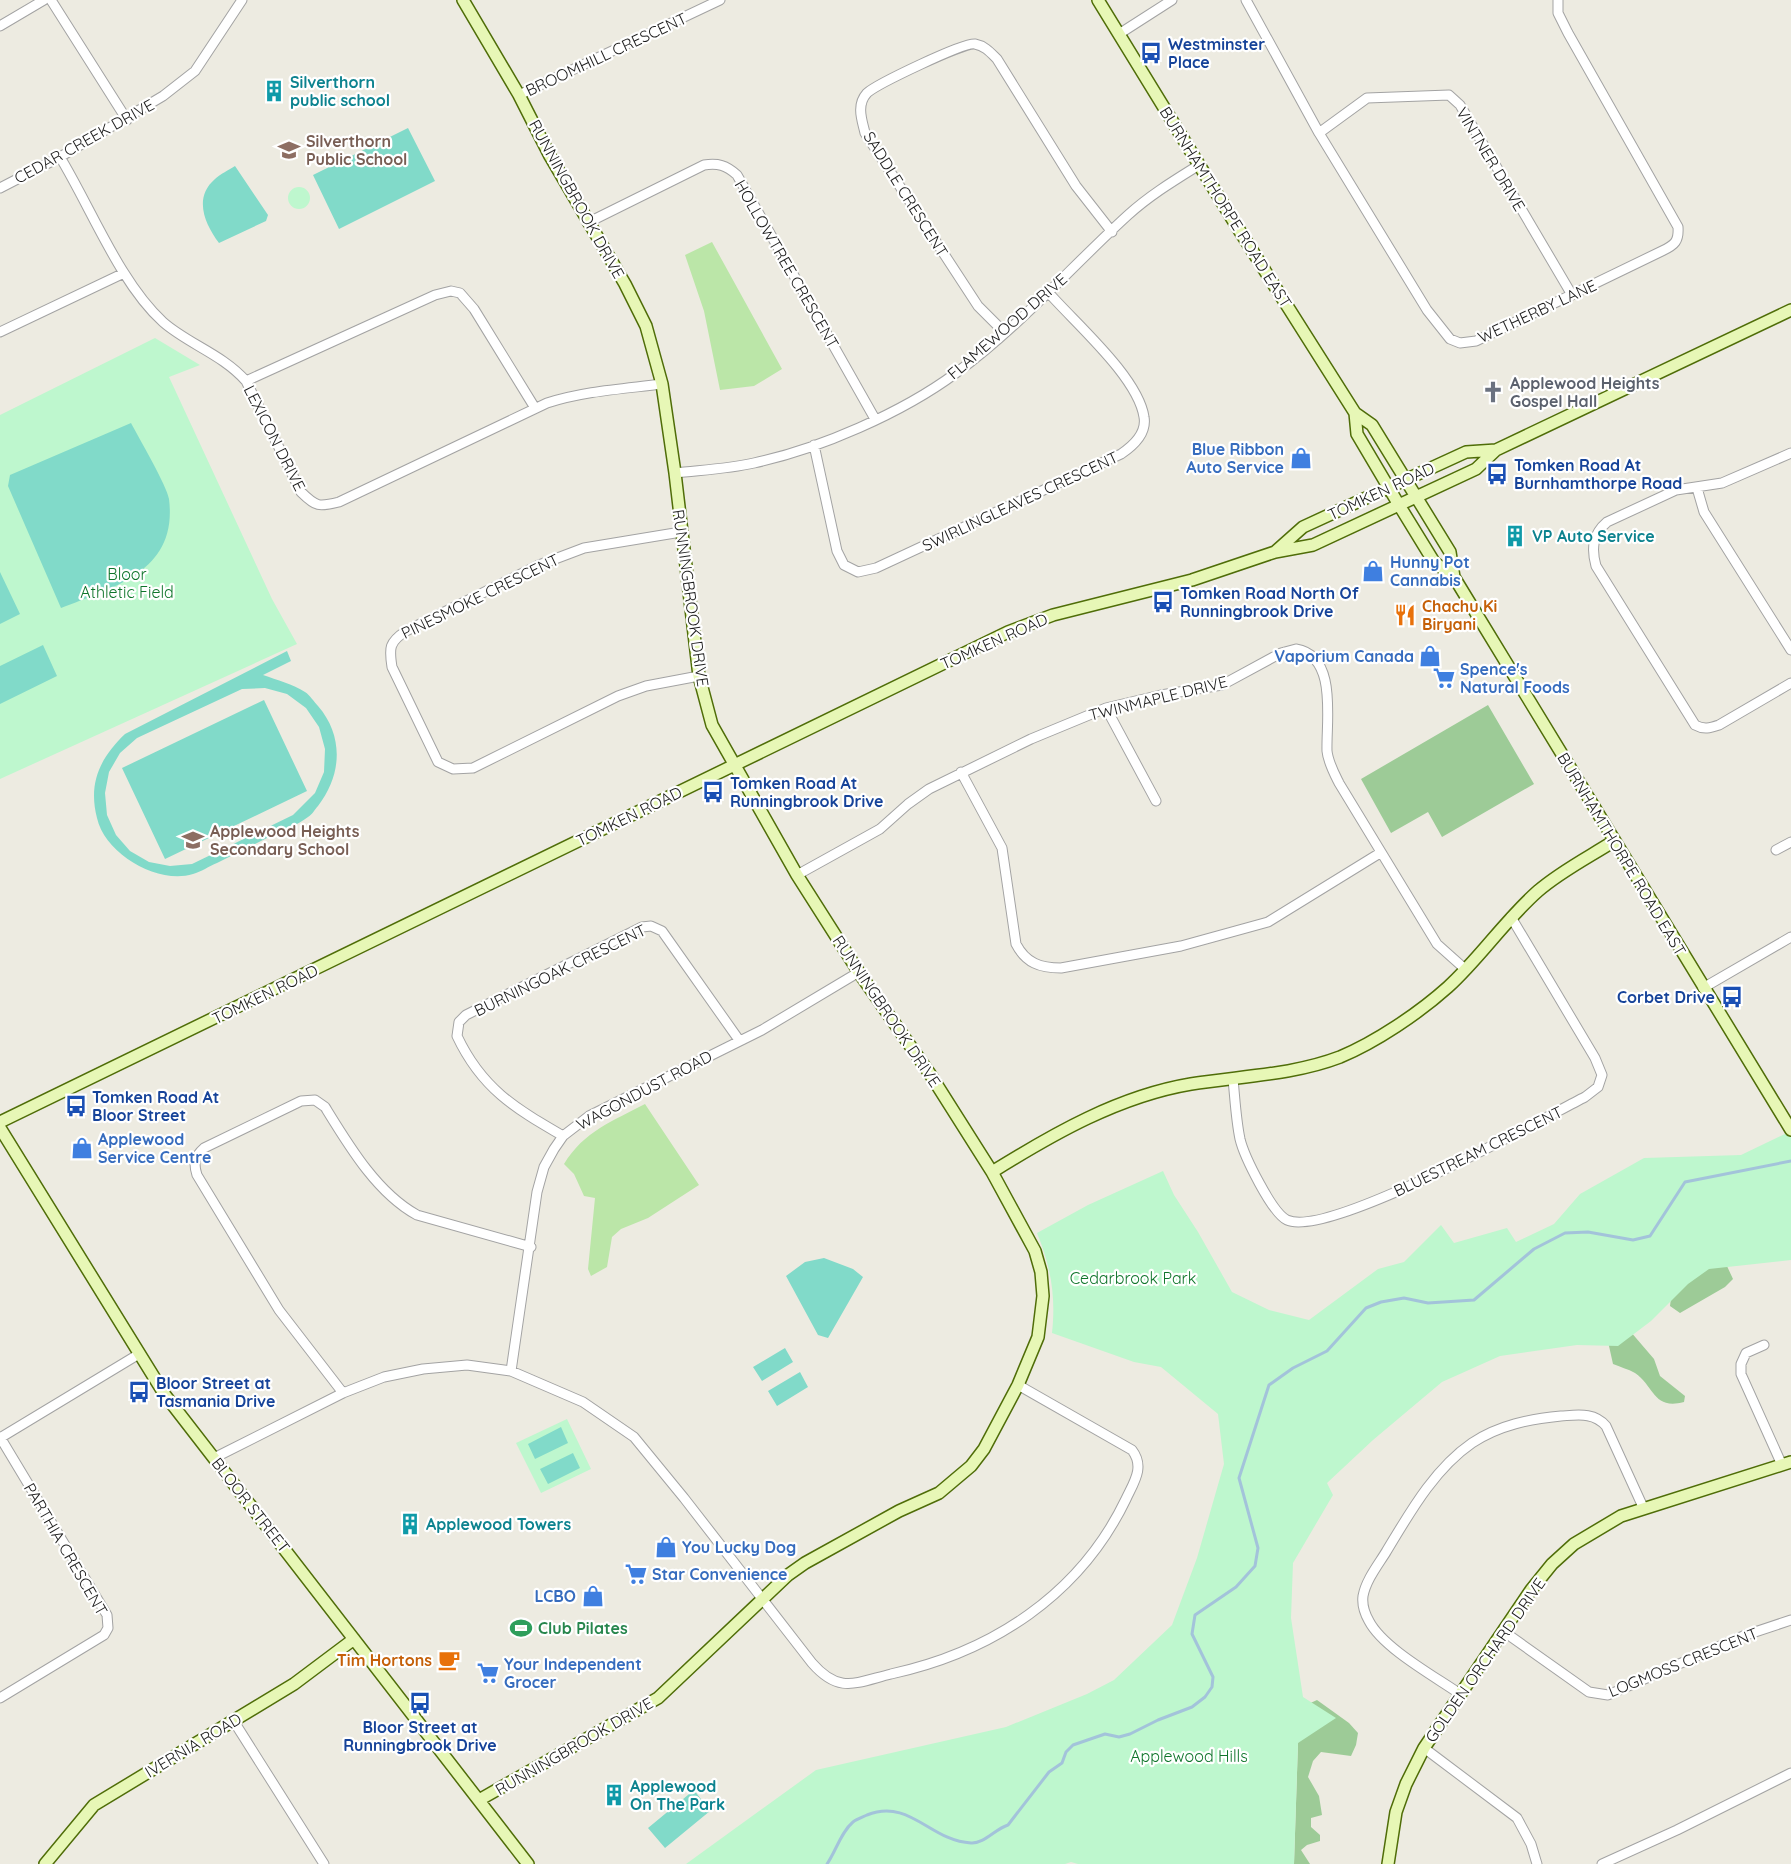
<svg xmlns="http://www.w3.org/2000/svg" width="1791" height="1864" font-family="Quicksand,sans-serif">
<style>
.grass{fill:#bbe6a8}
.forest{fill:#9dcb97}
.park{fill:#bef7ce}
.pitch{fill:#81dac9;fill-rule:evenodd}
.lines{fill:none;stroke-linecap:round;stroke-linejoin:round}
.stream{stroke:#a3c3da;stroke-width:3}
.street-casing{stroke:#a3a3a3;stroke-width:11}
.secondary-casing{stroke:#4f6d08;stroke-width:14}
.street{stroke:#fff;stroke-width:9}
.secondary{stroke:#e7f7b6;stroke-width:11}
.labels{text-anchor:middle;stroke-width:4.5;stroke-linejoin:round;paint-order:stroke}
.transit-label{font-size:16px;font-weight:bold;fill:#164399;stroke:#fff;text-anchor:start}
.street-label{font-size:16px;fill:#1c1c1c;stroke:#fff}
.culture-label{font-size:16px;font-weight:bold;fill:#0d838f;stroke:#fff;text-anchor:start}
.education-label{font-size:16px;font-weight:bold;fill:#785e54;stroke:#fff;text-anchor:start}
.worship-label{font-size:16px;font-weight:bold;fill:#5b616d;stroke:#fff;text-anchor:start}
.shop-label{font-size:16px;font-weight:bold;fill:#366cbe;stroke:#fff;text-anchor:start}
.park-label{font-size:16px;fill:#0f752b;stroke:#fff}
.food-label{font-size:16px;font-weight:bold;fill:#c56008;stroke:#fff;text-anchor:start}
.leisure-label{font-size:16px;font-weight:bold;fill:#27864d;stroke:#fff;text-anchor:start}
</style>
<rect width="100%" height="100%" fill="#edebe1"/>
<path class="grass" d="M712 242 782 369 754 386 720 390 704 311 685 255Z
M645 1104 699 1185 648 1218 621 1229 612 1237 607 1267 591 1276 588 1269 595 1198 584 1196 574 1174 564 1164C584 1131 613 1121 645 1104Z"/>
<path class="forest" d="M1488 705 1534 784 1442 837 1428 812 1391 833 1361 779Z
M1726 1264 1733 1279 1725 1287 1680 1313 1670 1306 1673 1283 1680 1269Z
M1630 1331 1654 1359 1660 1376 1685 1396 1684 1402C1653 1410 1655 1387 1635 1373 1628 1369 1620 1367 1613 1364L1607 1337Z
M1317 1700 1349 1723 1358 1733 1356 1745 1351 1756 1321 1752 1313 1761 1308 1777 1319 1796 1322 1815 1311 1818V1827L1320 1835V1841L1307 1845 1301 1850 1310 1864H1294L1298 1743 1304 1706Z"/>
<path class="park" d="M288 198a11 11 0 1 1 22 0a11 11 0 1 1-22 0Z
M155 338 200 365 169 377 272 599 297 644 0 779V415Z
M1791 1131V1260L1709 1269 1688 1284 1651 1321 1618 1346 1577 1345 1500 1356 1442 1382 1373 1440 1327 1483 1333 1495 1293 1563 1291 1618 1303 1697 1336 1718 1298 1743 1294 1864H1078L1071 1862 1065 1864H686L816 1770 1006 1727 1087 1694 1114 1680 1172 1625 1197 1558 1224 1464 1218 1414 1161 1367 1134 1362 1052 1333C1056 1297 1051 1267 1037 1233L1088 1205 1163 1171 1174 1195 1198 1232 1232 1292 1269 1310 1309 1320 1378 1269 1404 1262 1441 1225 1454 1243 1507 1228 1516 1242 1554 1224 1580 1194 1644 1158 1741 1155Z
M567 1419 591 1469 541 1493 516 1443Z"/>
<path class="pitch" d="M408 128 435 181 339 229 313 175Z
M235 166 268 215 266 221 219 243C205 224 193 198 215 179 220 174 229 170 235 166Z
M131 423C139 438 167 486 169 499 178 571 114 587 61 608L8 486 10 475Z
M0 572 20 614 0 624Z
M43 645 57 676 0 704V666Z
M287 651 291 661 263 675C277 680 293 684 305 692 310 695 314 702 318 706 344 736 342 775 318 806 315 809 312 815 308 817 298 825 283 830 271 836 253 845 235 854 217 863 209 866 201 872 193 874 158 885 105 854 97 818 88 783 100 758 125 734ZM265 688 287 694 306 708 319 727 325 749 324 772 315 793 293 815 192 864 170 866 149 862 130 851 116 835 107 815 105 793 109 772 120 753 137 738 242 689Z
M264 700 307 791 165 859 122 768Z
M824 1258 853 1269 863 1277 828 1338 818 1335 786 1276 805 1262Z
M785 1348 793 1362 762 1381 753 1367Z
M800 1372 808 1387 777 1406 768 1391Z
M561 1427 568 1443 535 1459 528 1444Z
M573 1453 580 1468 548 1484 540 1469Z
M694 1790 710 1811 665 1848 648 1828Z"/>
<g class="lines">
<path class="stream" d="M827 1864C836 1851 841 1832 853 1822 857 1819 863 1817 867 1815 910 1798 930 1841 971 1843 984 1844 995 1829 1008 1825L1049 1772 1062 1763 1066 1752 1073 1745 1105 1734 1119 1737 1130 1734 1158 1720 1192 1707 1205 1697 1212 1687 1213 1677 1192 1634 1195 1615 1236 1587 1255 1566 1258 1548 1239 1478 1269 1385 1293 1368 1327 1351 1366 1308 1381 1302 1404 1298 1428 1303 1474 1300 1534 1249 1565 1233 1588 1232 1633 1240 1650 1236 1685 1182 1791 1161"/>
<g class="street-casing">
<path id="street" d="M51 0 127 120
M1246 0 1319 133 1427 310 1450 339 1460 343 1476 341 1662 251C1675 245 1679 241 1678 227L1568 33 1558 13V0
M0 26 44 0
M1119 34 1172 0
M519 95 720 0
M1319 133 1367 98 1449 95 1460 105 1572 295
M60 157C91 208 120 283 163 322 188 344 222 354 246 381L301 492C316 507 319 507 339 502L547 403C585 391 622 389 662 384
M0 188 60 157 163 96 195 71 242 0
M587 223 704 165C718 163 726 165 737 175L875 419
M0 332 124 273
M1004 332 978 306 865 133C862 120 856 105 867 93 877 84 964 42 975 44 985 46 990 52 997 59L1076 186 1112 232
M246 381 435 295 451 291 460 293 474 309 535 408
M814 445 837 551 844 565 858 572 876 568 1121 454C1133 446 1147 434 1144 417 1138 377 1075 323 1048 292
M1791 453 1722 483 1676 490 1607 522C1593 534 1591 548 1596 566L1695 725C1704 730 1710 728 1719 725L1791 683
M675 473C701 470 728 469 754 463 819 449 902 413 956 373 1019 327 1071 267 1128 215 1150 195 1175 180 1199 165
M1697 488 1704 512 1791 650
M681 532 584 548 539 565 406 631C389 642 389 648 392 667L438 762 453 769 473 768 618 696 646 686 699 676
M1106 708 1156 801
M961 772 1002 848 1016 944C1026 963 1040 968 1061 968L1181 946 1268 922 1380 853
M1776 850 1791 842
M797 875 880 829 908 804 929 789 1031 739 1106 708 1161 695 1222 685 1281 653 1296 649C1338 656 1326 721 1327 751 1328 762 1334 773 1339 783L1437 944 1465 969
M1703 988 1791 937
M1233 1079C1235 1099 1236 1120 1240 1139 1244 1156 1272 1213 1287 1220 1328 1239 1538 1121 1585 1097L1598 1087 1602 1075 1595 1058 1511 917
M563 1136C515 1108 482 1089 457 1036L459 1022 466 1015 642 927 651 926 662 931 739 1040
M1764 1345 1746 1353 1741 1364V1374L1782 1465
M511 1371 537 1192 544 1167 554 1149 563 1136 589 1116 762 1030 859 972
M343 1393 279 1310 197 1175C193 1163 195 1156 204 1148L301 1101 315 1100 325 1107C349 1146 377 1193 417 1215L531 1247
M0 1437 107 1615 108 1628 104 1635 0 1698
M0 1438 139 1354
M214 1458 343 1393 384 1377 423 1369 467 1365 511 1371 583 1402 634 1437 684 1498 812 1663C839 1694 855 1683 891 1674 992 1652 1080 1595 1126 1499 1134 1482 1145 1467 1132 1450L1018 1385
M1503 1631 1589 1692 1608 1695 1743 1636 1791 1620
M1460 1694C1434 1676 1383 1648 1369 1621 1365 1614 1362 1604 1363 1596 1366 1580 1378 1565 1386 1552 1409 1514 1434 1469 1472 1443 1499 1425 1530 1419 1561 1416 1578 1415 1594 1412 1606 1426L1643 1507
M233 1720 324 1864
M1424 1748 1517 1818 1531 1844 1537 1864
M1602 1864 1677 1830 1791 1773"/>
</g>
<g class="secondary-casing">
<path id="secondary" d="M463 0 519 95 550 156 625 284 646 326 662 384 675 473 699 676 712 725 797 875 860 974 930 1074 992 1172 1035 1251 1041 1272 1043 1296 1038 1337 1018 1385 984 1449 971 1466 939 1493 899 1511 805 1563 788 1575 658 1698 479 1800
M1098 0 1236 225 1355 413 1372 425 1450 552 1454 577
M1355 413 1357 434 1399 505 1434 562 1454 577 1791 1130
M1276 551 1303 527 1405 480 1466 452 1496 450
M0 1122 1008 632 1053 615 1192 580 1275 552 1313 545 1476 469 1496 450 1791 310
M0 1128 165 1395 528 1864
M992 1172C1053 1134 1119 1096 1191 1084 1241 1076 1293 1075 1340 1057 1376 1042 1419 1013 1448 987 1480 958 1505 920 1538 891 1561 871 1589 857 1614 841
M45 1864 94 1805 294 1684 354 1639
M1388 1864 1396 1812 1406 1784 1424 1748 1531 1590 1552 1564 1574 1544 1621 1516 1791 1462"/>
</g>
<use href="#street" class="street"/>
<use href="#secondary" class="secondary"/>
</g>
<defs>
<g id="bus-bare" transform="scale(1.725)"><path d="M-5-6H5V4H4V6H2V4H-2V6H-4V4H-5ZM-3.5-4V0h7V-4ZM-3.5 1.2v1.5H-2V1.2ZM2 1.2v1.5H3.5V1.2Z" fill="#1a4fb4" stroke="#fff" stroke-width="2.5" paint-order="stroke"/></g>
<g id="building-bare" transform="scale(1.725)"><path d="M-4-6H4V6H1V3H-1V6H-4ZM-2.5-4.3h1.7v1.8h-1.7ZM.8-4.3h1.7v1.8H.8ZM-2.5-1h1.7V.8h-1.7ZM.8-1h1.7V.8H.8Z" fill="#0f9aa8" stroke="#fff" stroke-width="2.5" paint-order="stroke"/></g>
<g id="school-bare" transform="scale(1.725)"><path d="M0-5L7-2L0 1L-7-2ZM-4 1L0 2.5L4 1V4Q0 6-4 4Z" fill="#8d6e63" stroke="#fff" stroke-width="2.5" paint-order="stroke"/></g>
<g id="church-bare" transform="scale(1.725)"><path d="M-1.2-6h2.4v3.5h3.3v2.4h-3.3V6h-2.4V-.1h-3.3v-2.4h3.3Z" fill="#6b7280" stroke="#fff" stroke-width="2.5" paint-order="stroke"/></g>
<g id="shop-bare" transform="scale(1.725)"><path d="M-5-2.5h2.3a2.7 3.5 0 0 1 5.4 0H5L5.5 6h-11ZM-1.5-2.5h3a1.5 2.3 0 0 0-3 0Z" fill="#3f7fe0" stroke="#fff" stroke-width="2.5" paint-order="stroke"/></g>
<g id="restaurant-bare" transform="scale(1.725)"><path d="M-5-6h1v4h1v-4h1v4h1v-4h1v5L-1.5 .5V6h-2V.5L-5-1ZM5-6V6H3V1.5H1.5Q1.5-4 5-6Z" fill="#e8710a" stroke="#fff" stroke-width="2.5" paint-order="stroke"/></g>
<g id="supermarket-bare" transform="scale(1.725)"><path d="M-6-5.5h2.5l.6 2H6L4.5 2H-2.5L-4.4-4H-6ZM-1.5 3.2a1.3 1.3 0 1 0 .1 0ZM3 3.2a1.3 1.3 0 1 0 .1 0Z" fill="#3f7fe0" stroke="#fff" stroke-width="2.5" paint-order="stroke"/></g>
<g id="stadium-bare" transform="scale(1.725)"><path d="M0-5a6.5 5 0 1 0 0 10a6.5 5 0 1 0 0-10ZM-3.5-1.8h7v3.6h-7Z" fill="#2e9e5b" stroke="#fff" stroke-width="2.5" paint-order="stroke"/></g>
<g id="cafe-bare" transform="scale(1.725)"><path d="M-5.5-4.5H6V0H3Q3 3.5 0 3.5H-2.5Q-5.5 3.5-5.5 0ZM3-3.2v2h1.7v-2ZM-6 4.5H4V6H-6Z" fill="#e8710a" stroke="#fff" stroke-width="2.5" paint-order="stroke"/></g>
</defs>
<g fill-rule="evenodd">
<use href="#bus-bare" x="1151" y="53"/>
<use href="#building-bare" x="274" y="91"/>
<use href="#school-bare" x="289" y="150"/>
<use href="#church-bare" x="1493" y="392"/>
<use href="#shop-bare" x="1301" y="458"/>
<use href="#bus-bare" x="1497" y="474"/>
<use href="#building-bare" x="1515" y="536"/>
<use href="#shop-bare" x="1373" y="571"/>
<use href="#bus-bare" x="1163" y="602"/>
<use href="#restaurant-bare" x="1405" y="615"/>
<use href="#shop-bare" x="1430" y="656"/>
<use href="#supermarket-bare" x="1444" y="678"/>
<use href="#bus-bare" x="713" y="792"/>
<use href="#school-bare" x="193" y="840"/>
<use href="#bus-bare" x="1732" y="997"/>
<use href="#bus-bare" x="76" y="1106"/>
<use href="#shop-bare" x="82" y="1148"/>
<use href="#bus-bare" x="139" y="1392"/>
<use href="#building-bare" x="410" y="1524"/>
<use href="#shop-bare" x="666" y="1547"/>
<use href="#supermarket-bare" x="636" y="1574"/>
<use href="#shop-bare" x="593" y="1596"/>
<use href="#stadium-bare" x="521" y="1628"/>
<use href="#cafe-bare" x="449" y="1660"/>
<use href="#supermarket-bare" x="488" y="1673"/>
<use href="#bus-bare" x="420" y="1703"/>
<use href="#building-bare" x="614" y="1795"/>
</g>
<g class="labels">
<g class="transit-label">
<text x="1168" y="50">Westminster<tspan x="1168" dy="18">Place</tspan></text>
<text x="1514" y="471">Tomken Road At<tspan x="1514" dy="18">Burnhamthorpe Road</tspan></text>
<text x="1180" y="599">Tomken Road North Of<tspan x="1180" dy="18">Runningbrook Drive</tspan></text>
<text x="730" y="789">Tomken Road At<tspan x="730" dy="18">Runningbrook Drive</tspan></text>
<text x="1715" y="1003" text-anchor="end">Corbet Drive</text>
<text x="92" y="1103">Tomken Road At<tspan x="92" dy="18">Bloor Street</tspan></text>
<text x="156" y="1389">Bloor Street at<tspan x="156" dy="18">Tasmania Drive</tspan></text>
<text x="420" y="1733" text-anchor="middle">Bloor Street at<tspan x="420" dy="18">Runningbrook Drive</tspan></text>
</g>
<g class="street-label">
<text transform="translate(606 54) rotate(-25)" y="6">BROOMHILL CRESCENT</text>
<text transform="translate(84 141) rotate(-29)" y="6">CEDAR CREEK DRIVE</text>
<text transform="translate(1491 159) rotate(59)" y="6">VINTNER DRIVE</text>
<text transform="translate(906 194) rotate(58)" y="6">SADDLE CRESCENT</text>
<text transform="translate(577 199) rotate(61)" y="6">RUNNINGBROOK DRIVE</text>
<text transform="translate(1226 207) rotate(58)" y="6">BURNHAMTHORPE ROAD EAST</text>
<text transform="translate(787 264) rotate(60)" y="6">HOLLOWTREE CRESCENT</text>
<text transform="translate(1537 311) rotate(-25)" y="6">WETHERBY LANE</text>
<text transform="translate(1007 326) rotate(-41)" y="6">FLAMEWOOD DRIVE</text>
<text transform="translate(275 438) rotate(63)" y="6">LEXICON DRIVE</text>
<text transform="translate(1381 491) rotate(-25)" y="6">TOMKEN ROAD</text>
<text transform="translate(1020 501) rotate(-25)" y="6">SWIRLINGLEAVES CRESCENT</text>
<text transform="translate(480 596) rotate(-26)" y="6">PINESMOKE CRESCENT</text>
<text transform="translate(691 598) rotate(82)" y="6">RUNNINGBROOK DRIVE</text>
<text transform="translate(994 641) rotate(-24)" y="6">TOMKEN ROAD</text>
<text transform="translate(1158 698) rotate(-14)" y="6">TWINMAPLE DRIVE</text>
<text transform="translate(629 816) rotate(-26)" y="6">TOMKEN ROAD</text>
<text transform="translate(1622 854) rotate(59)" y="6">BURNHAMTHORPE ROAD EAST</text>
<text transform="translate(560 970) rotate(-26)" y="6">BURNINGOAK CRESCENT</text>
<text transform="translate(265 994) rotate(-26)" y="6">TOMKEN ROAD</text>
<text transform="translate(887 1011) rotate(56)" y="6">RUNNINGBROOK DRIVE</text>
<text transform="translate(644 1090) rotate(-28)" y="6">WAGONDUST ROAD</text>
<text transform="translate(1478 1151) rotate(-26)" y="6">BLUESTREAM CRESCENT</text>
<text transform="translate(251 1505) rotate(52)" y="6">BLOOR STREET</text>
<text transform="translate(66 1549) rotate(60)" y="6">PARTHIA CRESCENT</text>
<text transform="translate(1485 1660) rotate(-55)" y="6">GOLDEN ORCHARD DRIVE</text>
<text transform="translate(1683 1662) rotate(-22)" y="6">LOGMOSS CRESCENT</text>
<text transform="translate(193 1745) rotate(-31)" y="6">IVERNIA ROAD</text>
<text transform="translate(574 1746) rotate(-30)" y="6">RUNNINGBROOK DRIVE</text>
</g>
<g class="culture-label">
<text x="290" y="88">Silverthorn<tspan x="290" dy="18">public school</tspan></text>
<text x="1532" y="542">VP Auto Service</text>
<text x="426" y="1530">Applewood Towers</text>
<text x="630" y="1792">Applewood<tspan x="630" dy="18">On The Park</tspan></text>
</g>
<g class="education-label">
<text x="306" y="147">Silverthorn<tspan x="306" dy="18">Public School</tspan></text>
<text x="210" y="837">Applewood Heights<tspan x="210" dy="18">Secondary School</tspan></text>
</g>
<g class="worship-label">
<text x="1510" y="389">Applewood Heights<tspan x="1510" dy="18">Gospel Hall</tspan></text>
</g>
<g class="shop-label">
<text x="1284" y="455" text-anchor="end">Blue Ribbon<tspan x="1284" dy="18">Auto Service</tspan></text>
<text x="1390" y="568">Hunny Pot<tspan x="1390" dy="18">Cannabis</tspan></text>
<text x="1414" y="662" text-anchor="end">Vaporium Canada</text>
<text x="1460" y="675">Spence's<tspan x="1460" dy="18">Natural Foods</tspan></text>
<text x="98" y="1145">Applewood<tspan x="98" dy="18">Service Centre</tspan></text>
<text x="682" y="1553">You Lucky Dog</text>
<text x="652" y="1580">Star Convenience</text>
<text x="576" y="1602" text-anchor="end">LCBO</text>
<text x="504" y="1670">Your Independent<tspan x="504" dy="18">Grocer</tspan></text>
</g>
<g class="park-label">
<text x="127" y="580">Bloor<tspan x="127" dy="18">Athletic Field</tspan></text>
<text x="1133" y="1284">Cedarbrook Park</text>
<text x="1189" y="1762">Applewood Hills</text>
</g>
<g class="food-label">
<text x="1422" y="612">Chachu Ki<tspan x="1422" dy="18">Biryani</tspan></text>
<text x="432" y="1666" text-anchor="end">Tim Hortons</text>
</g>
<g class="leisure-label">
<text x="538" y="1634">Club Pilates</text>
</g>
</g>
</svg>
